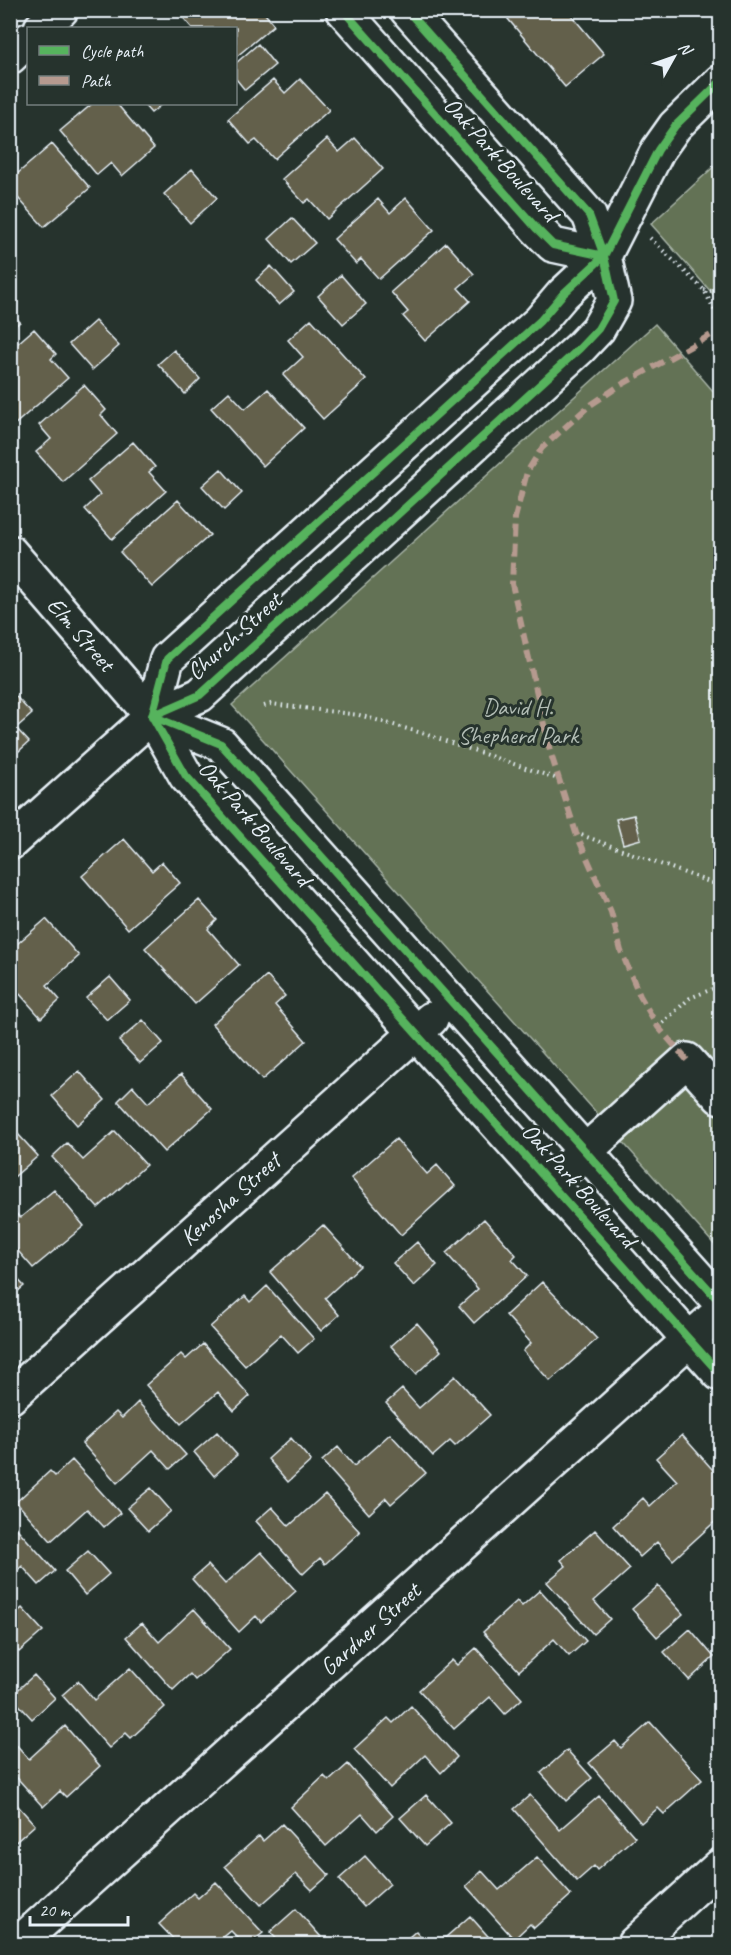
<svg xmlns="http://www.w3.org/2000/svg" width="731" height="1955" font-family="Caveat,sans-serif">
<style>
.green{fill:#637254;stroke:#a6b2a6;stroke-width:1.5}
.building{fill:#63604c;stroke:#e8f1f8;stroke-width:1.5}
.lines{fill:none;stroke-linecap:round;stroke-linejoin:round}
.minor-casing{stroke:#e8f1f8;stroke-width:38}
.path{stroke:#e8f1f8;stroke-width:4;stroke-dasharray:1.5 4.5;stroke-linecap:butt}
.minor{stroke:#26332d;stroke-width:33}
.quiet{stroke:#b69a8f;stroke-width:6;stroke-dasharray:12 6;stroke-linecap:butt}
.cycleway-casing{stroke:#26332d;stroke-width:11}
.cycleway{stroke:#56b35d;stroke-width:8}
.labels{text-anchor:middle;stroke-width:6;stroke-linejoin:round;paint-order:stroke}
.street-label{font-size:24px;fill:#e8f1f8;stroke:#26332d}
.park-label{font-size:24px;fill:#b3beb6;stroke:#26332d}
</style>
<rect width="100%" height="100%" fill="#26332d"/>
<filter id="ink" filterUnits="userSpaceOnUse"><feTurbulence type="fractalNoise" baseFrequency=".0167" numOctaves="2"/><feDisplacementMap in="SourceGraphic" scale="12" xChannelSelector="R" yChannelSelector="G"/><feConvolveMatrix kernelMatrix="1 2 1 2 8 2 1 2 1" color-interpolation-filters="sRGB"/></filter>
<g filter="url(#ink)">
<path class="green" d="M720 161V302L651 224Z
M655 324 720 399V1251L232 705Z"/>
<path class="building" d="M186 10H262L274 25 236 57V28H192L181 15Z
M518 10H567L604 54 565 87 508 19Z
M258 44 275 65 245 90 236 79V63Z
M300 79 329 110 274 159 256 140 250 144 228 119 273 80 285 93Z
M92 104H117L154 148 122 176 111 163 97 175 60 131Z
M143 104H162L151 113Z
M355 138 383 169 327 219 309 199 304 203 282 179 327 139 339 152Z
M52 144 90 188 44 227 10 189V180Z
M192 169 217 198 190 223 164 194Z
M406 198 434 230 379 279 361 259 356 264 334 239 378 199 390 213Z
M292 218 315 243 291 264 269 239Z
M446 243 474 274 458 288 470 301 425 341 403 316 408 312 391 292Z
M271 266 294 292 279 305 256 280Z
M341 275 366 304 343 324 318 296Z
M10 311 20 322 10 330Z
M311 319 366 380 323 419 283 375 303 357 288 340Z
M95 321 119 346 92 370 69 344Z
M34 329 56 354 51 359 68 378 13 426 10 423V350Z
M174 350 200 379 185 394 158 364Z
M84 385 106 410 101 415 117 434 63 482 36 452 51 439 39 425Z
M268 389 304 428 263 466 211 408 229 392 245 409Z
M133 442 155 467 149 472 166 491 112 539 85 509 100 495 88 481Z
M221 469 242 493 224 510 202 486Z
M178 500 210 535 152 587 120 552Z
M10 690 32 714 16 728 29 742 10 759Z
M634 815 641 839 623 844 616 819Z
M124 839 152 871 162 862 180 883 128 929 82 876Z
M199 900 217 920 208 929 239 965 195 1004 145 948Z
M46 919 79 956 47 985 60 1000 41 1018 10 983V950Z
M267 976 285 996 275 1005 306 1041 262 1080 212 1024Z
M110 977 130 1000 107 1020 86 998Z
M143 1020 163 1043 140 1063 119 1041Z
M79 1071 105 1100 77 1125 52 1096Z
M181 1074 212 1109 164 1152 118 1101 133 1086 148 1103Z
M115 1131 146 1165 98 1208 52 1157 67 1143 83 1160Z
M17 1133 38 1156 14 1177 10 1172V1139Z
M396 1139 427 1174 437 1165 455 1186 401 1235 351 1178Z
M54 1190 84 1226 33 1268 10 1242V1206L20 1218Z
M484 1219 516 1255 512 1259 527 1276 474 1323 459 1306 478 1289 446 1253Z
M323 1225 360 1266 325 1298 339 1315 321 1331 270 1272Z
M417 1242 437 1265 414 1286 393 1263Z
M10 1271 24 1286 10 1298Z
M542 1282 597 1339 550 1381 523 1351 531 1343 506 1315Z
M267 1286 314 1339 298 1353 281 1334 245 1366 210 1327 245 1296 250 1302Z
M417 1323 441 1351 416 1374 391 1346Z
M203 1344 250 1396 234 1411 218 1392 181 1424 146 1385 181 1354 186 1359Z
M455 1376 490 1415 455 1446 450 1441 433 1456 386 1403 402 1389 419 1408Z
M138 1402 186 1455 170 1469 153 1450 117 1483 82 1443 116 1412 122 1418Z
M217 1432 237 1455 214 1476 194 1452Z
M390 1434 426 1473 391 1504 386 1498 369 1514 322 1461 338 1447 354 1466Z
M682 1435 720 1478V1517L673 1560 657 1542 640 1557 613 1526 643 1498 650 1506 677 1481 656 1458Z
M291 1438 311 1461 288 1482 268 1459Z
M72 1460 120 1513 104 1527 87 1509 51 1541 16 1502 50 1471 55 1476Z
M151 1488 171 1511 148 1531 127 1508Z
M325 1494 360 1532 325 1564 320 1558 303 1574 256 1521 272 1507 289 1526Z
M10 1521 55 1571 39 1585 22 1566 10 1577Z
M595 1530 630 1569 594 1601 610 1619 593 1634 547 1582 566 1566 561 1560Z
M88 1551 109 1574 85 1595 65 1571Z
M261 1552 296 1591 261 1622 256 1616 239 1632 192 1579 208 1565 225 1584Z
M658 1586 683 1614 657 1637 632 1609Z
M540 1590 586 1641 569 1656 554 1639 519 1671 483 1632 517 1601 522 1606Z
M22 1608 43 1631 19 1652 10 1642V1619Z
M194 1609 230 1649 195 1680 190 1674 173 1690 126 1637 142 1623 159 1642Z
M690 1629 714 1657 689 1680 664 1652Z
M476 1648 522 1699 505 1714 490 1697 454 1729 419 1690 452 1660 457 1665Z
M130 1668 165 1707 131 1738 126 1733 109 1748 62 1695 78 1681 94 1700Z
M34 1675 55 1698 32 1719 11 1696Z
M411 1706 457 1757 441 1773 425 1755 390 1788 354 1749 388 1718 393 1723Z
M650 1722 702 1780 664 1814 658 1808 641 1823 589 1763 615 1741 621 1748Z
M65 1726 100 1766 66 1797 60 1791 43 1807 10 1770V1741L12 1740 29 1759Z
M567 1750 592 1778 566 1801 541 1773Z
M348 1764 393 1816 377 1831 362 1814 326 1846 291 1807 324 1776 329 1781Z
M426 1795 451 1823 425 1846 400 1818Z
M530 1795 560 1830 599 1796 635 1837 597 1870 594 1866 577 1881 514 1809Z
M10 1797 35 1825 10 1847Z
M282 1824 329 1875 312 1890 296 1874 261 1905 225 1866 259 1836 263 1841Z
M365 1856 390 1884 364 1907 339 1879Z
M537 1857 571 1895 534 1928 530 1924 514 1939 466 1886 482 1871 499 1890Z
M216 1882 263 1933 249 1944H244L231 1931 215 1944H178L159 1924 193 1893 198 1898Z
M296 1909 321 1937 313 1944H281L270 1932Z
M470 1916 495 1944H438Z
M416 1931 428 1944H401Z"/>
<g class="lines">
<g class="minor-casing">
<path id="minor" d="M343 10 537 229 553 245 604 256
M41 28 61 10
M10 57 28 40
M10 552 152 716 186 776 720 1374
M152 716 167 659 540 321 563 294 604 256 658 150 675 126 720 82
M152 716 221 744 720 1302
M10 843 152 716 200 695 580 348 598 329 614 301 604 256 589 215 407 10
M570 1165 687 1060 720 1097
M10 1397 431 1019
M18 1944 720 1312
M634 1944 720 1866"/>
</g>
<path class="path" d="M650 238 704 290 720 321
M704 290 720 292
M264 706 271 704 359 715 425 734 558 779
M576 833 720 886
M658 1027 690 998 720 986"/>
<use href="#minor" class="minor"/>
<path class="quiet" d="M687 1060 658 1027 640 996 621 951 611 912 576 833 550 751 512 584 515 518 527 472 542 448 589 406 619 386 720 330"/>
<g class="cycleway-casing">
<path id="cycleway" d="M343 10 537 229 553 245 604 256
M152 716 200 695 580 348 598 329 614 301 604 256 589 215 407 10
M152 716 186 776 720 1374
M152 716 167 659 540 321 563 294 604 256 658 150 675 126 720 82
M152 716 221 744 720 1302"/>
</g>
<use href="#cycleway" class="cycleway"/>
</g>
</g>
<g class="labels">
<g class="street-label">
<text transform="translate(501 159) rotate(48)" y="8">Oak Park Boulevard</text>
<text transform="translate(81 634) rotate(49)" y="8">Elm Street</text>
<text transform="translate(234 636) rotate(-42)" y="8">Church Street</text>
<text transform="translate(255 823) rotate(49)" y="8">Oak Park Boulevard</text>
<text transform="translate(579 1185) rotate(48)" y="8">Oak Park Boulevard</text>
<text transform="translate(230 1199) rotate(-42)" y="8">Kenosha Street</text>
<text transform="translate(370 1629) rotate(-42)" y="8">Gardner Street</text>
</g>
<g class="park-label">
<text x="518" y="715">David H.<tspan x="518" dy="28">Shepherd Park</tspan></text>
</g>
</g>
<rect width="731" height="1955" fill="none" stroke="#26332d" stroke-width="36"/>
<rect x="18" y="18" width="695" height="1919" fill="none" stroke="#e8f1f8" stroke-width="2" filter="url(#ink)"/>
<rect x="27" y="27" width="210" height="78" fill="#26332d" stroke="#747f7e" stroke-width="1.5"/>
<rect x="39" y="46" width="30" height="9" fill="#56b35d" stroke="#747f7e" stroke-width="1.5"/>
<text x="81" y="57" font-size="18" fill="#e8f1f8">Cycle path</text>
<rect x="39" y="76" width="30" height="9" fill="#b69a8f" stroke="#747f7e" stroke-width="1.5"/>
<text x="81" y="87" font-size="18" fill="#e8f1f8">Path</text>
<g transform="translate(674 57) rotate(50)" stroke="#26332d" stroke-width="4.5" paint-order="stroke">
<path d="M0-4.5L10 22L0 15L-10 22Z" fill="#e8f1f8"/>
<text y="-9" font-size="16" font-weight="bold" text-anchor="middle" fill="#e8f1f8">N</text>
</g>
<path d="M30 1916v9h98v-9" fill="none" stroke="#e8f1f8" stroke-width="3"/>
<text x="39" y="1916" font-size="18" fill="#e8f1f8" stroke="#26332d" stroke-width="4.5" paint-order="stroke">20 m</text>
</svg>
